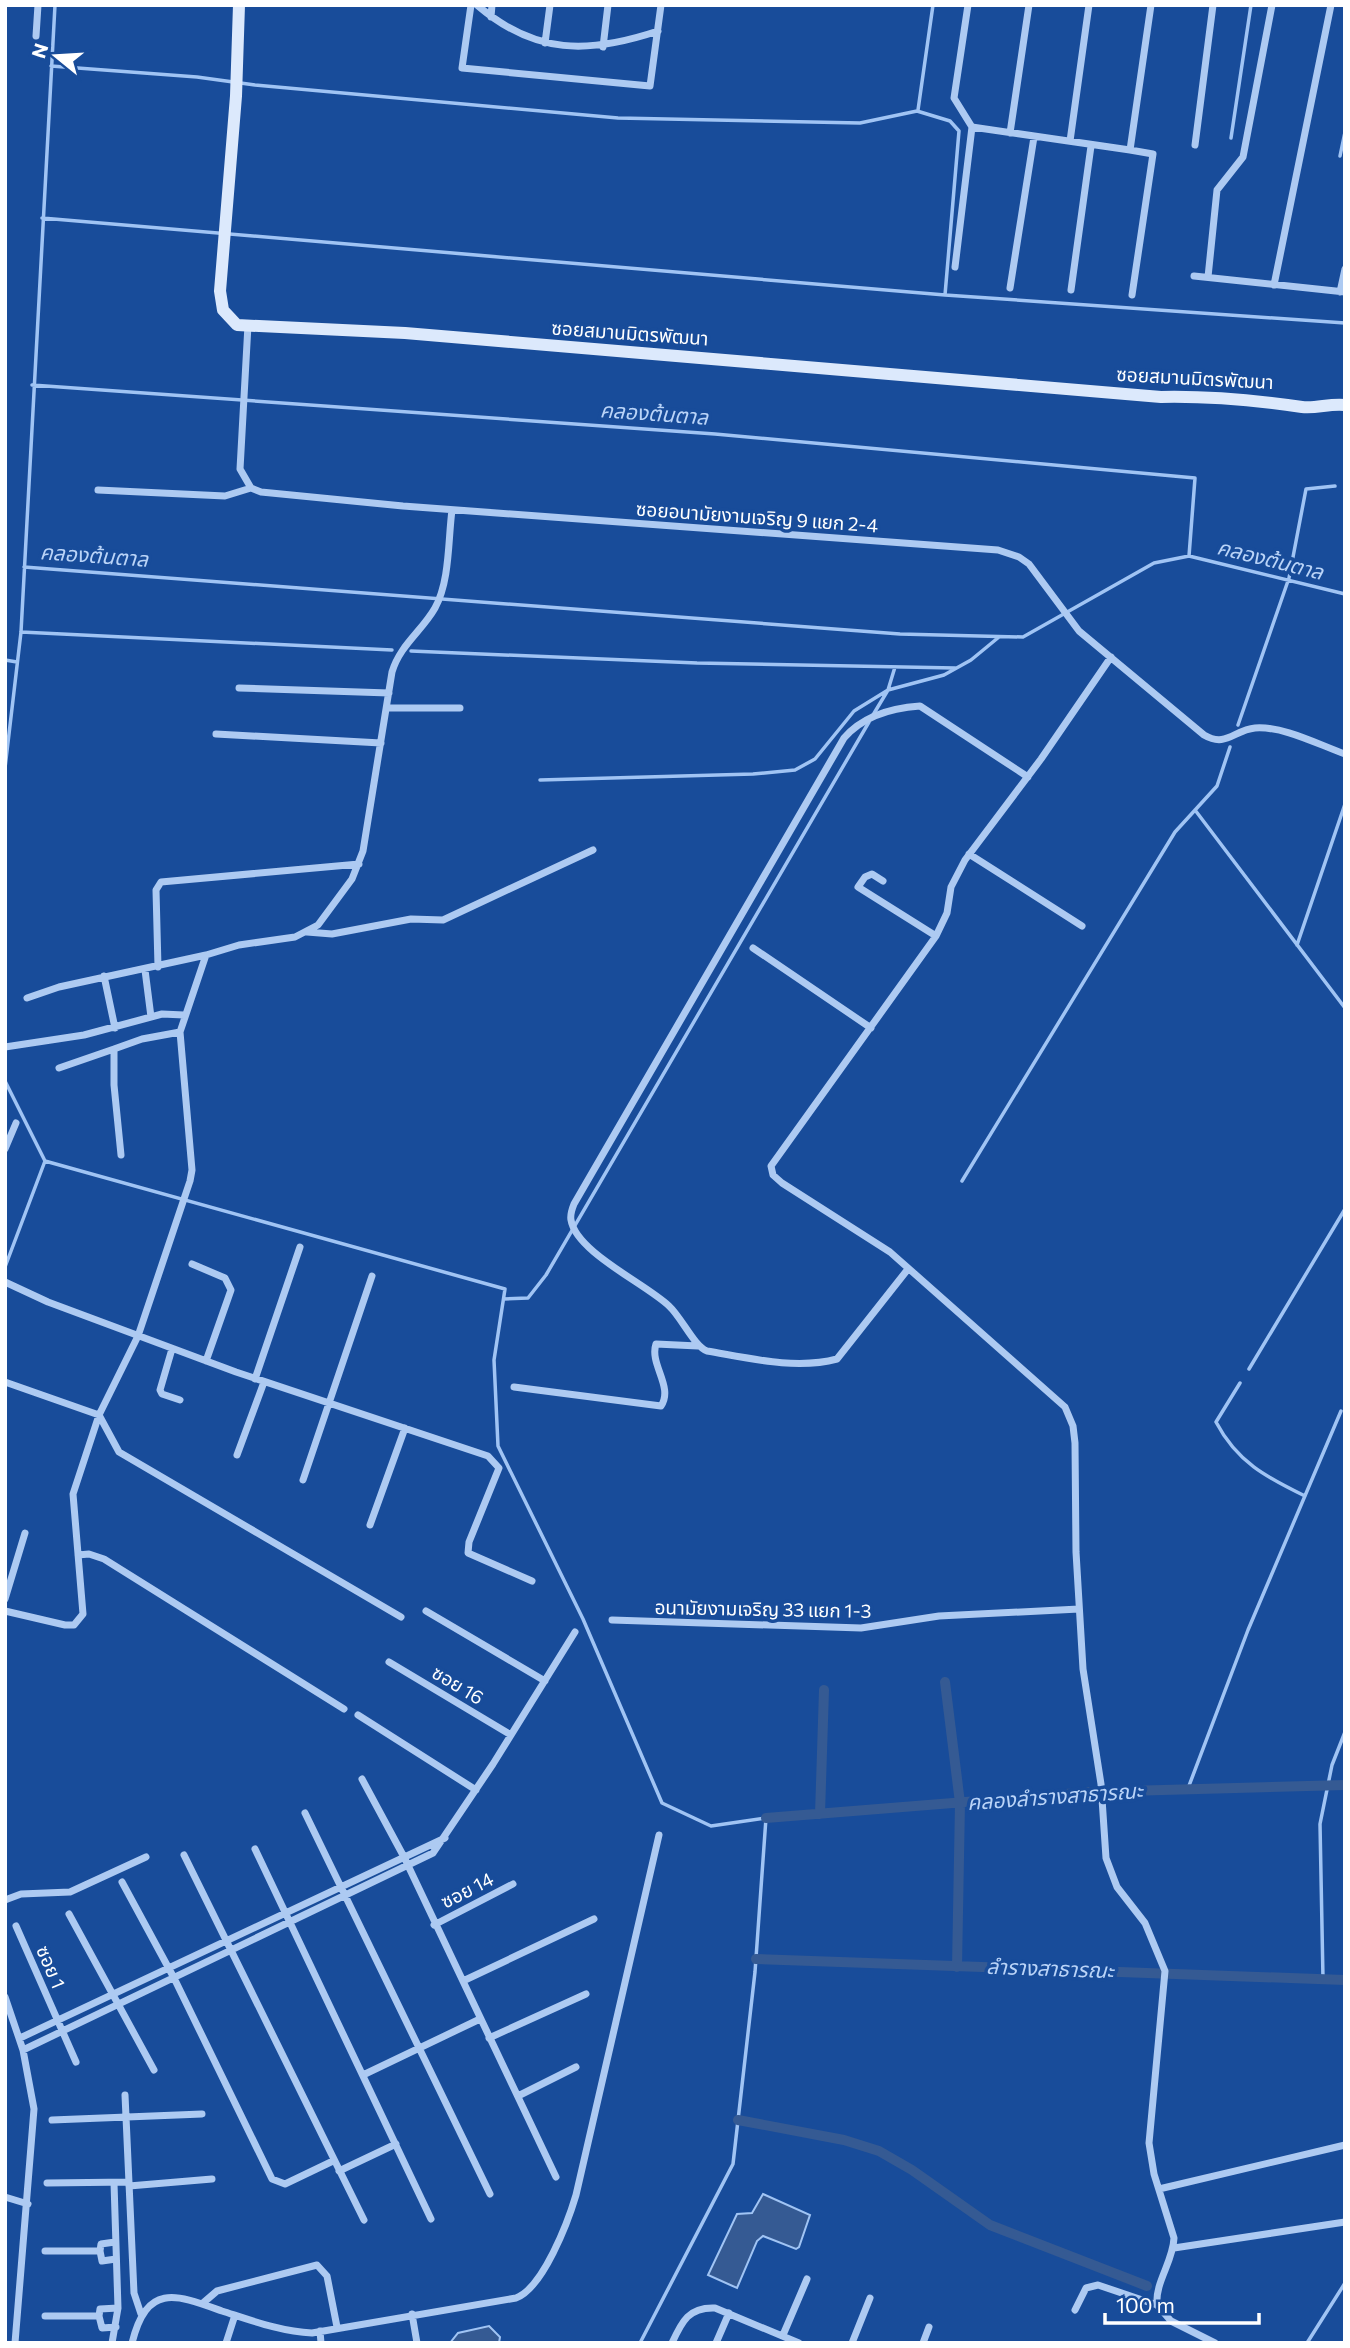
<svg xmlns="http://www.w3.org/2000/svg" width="1350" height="2348" font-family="Commissioner,'Noto Sans Thai',sans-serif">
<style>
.water{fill:#355a93;stroke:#a0c4f4;stroke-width:2}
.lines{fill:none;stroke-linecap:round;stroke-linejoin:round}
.stream{stroke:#a0c4f4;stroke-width:3.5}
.canal{stroke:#355a93;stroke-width:10}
.street{stroke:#adcaf2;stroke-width:7}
.secondary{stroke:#dce9fc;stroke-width:12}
.labels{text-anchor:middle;stroke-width:7;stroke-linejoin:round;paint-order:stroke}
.street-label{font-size:19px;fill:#fff;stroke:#184c9a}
.water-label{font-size:21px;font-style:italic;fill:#bad4f8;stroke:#184c9a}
</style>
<rect width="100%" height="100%" fill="#184c9a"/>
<path class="water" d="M763 2194 810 2215 799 2247 796 2249 763 2236 757 2241 737 2288 708 2275 737 2214 752 2213Z
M489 2326 500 2337 499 2343H450L458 2333Z"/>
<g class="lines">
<path class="stream" d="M51 66 197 77 255 85 618 118 860 123 917 111 950 121 959 131 945 295
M918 110 933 5
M1231 138 1251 5
M1340 156 1345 132
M42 218 945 295 1345 323
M32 385 715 434 1195 478 1189 556 1345 594
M24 567 900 634 1023 637 1154 563 1189 556
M21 632 392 650
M411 651 697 663 955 668
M5 660 17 662
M873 715 888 690 895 667
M1238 725 1289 578 1306 489 1335 486
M5 768 21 632 55 5
M540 780 753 774 795 770 815 759 854 711 888 690 944 675 971 660 999 637
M1195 810 1345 1008
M1297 945 1345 804
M5 1081 45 1161 5 1267
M45 1161 505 1289 494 1360 498 1446 583 1619 662 1803 711 1826 766 1818 755 1972 733 2164 640 2343
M962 1181 1175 832 1217 786 1230 747
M504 1299 528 1298 546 1275 869 722
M1249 1369 1345 1209
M1240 1383 1216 1422C1237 1462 1266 1477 1305 1496
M1187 1791 1248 1630 1341 1411
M1323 1979 1320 1824 1332 1765 1345 1732
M1307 2343 1345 2283"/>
<path class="canal" d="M945 1682 960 1803 957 1967
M820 1814 824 1690
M766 1818 1090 1792 1345 1785
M756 1959 1345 1980
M738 2120 844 2140 879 2151 912 2170 990 2225 1147 2286"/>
<path class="street" d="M471 5 462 68 650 86 661 5
M477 5C535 55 589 54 658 31
M968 5 954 98 972 127
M491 17 492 5
M36 36 38 5
M545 43 550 5
M603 47 608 5
M1010 133 1029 5
M1070 141 1089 5
M1195 145 1213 5
M1130 150 1151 5
M955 267 972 127 1130 150 1153 154 1132 295
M1194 276 1345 292
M1208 277 1217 190 1243 157 1272 5
M1274 285 1331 5
M1010 288 1034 137
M1071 290 1091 146
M1340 292 1345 269
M248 325 240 469 251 488 261 492 403 506 998 550 1019 557 1029 564 1079 631 1204 735C1226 748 1234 730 1255 728 1284 726 1317 744 1345 754
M98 490 225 496 251 488
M1111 657 1041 759 965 860 951 887 947 913 936 936 771 1166 773 1175 782 1183 890 1252 1065 1407 1073 1426 1075 1443 1076 1552 1083 1669 1101 1784 1106 1858 1117 1887 1145 1923 1165 1971 1149 2143 1154 2174 1174 2238C1173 2262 1155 2282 1157 2305L1171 2321 1215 2343
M239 688 389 693
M387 708H460
M216 734 381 743
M969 854 1082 926
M883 881 872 874 865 877 858 887 936 936
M307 932 332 934 411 919 443 920 593 850
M753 948 871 1028
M158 967 156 890 161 882 359 864
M145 970 151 1017
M104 976 115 1028
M27 998 59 987 206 955
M5 1047 84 1035 162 1014 184 1015
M59 1068 114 1049
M5 1149 16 1123
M121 1155 114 1085V1049L142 1039 180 1032
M192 1264 225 1278 231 1290 206 1361
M908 1269 837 1359C796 1370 748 1358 707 1351 694 1346 682 1318 669 1306 646 1284 576 1252 571 1220 570 1215 572 1209 574 1204L844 738C863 716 891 708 920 706L1028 777
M5 1282 48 1302 236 1372 488 1456 499 1468 469 1542 468 1553 532 1581
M172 1349 160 1390 162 1394 180 1400
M255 1379 300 1247
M5 1382 99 1415 119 1452 401 1617
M514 1387 661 1406C674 1387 649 1364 656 1344L698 1346
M237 1455 264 1382
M303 1480 372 1276
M370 1525 405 1428
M78 1555 89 1554 104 1559 344 1709
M5 1599 25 1533
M5 1611 65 1625H74L83 1614 73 1494 99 1415 138 1336 190 1181 192 1170 180 1032 206 955 239 945 295 937 318 925 352 879 363 851 392 672C400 645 422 631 435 608 450 581 448 540 452 510
M426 1611 545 1681
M612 1620 861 1628 939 1616 1079 1609
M389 1662 511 1735
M358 1715 476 1790
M362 1779 404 1857 556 2177
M305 1813 490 2194
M255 1849 431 2219
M184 1855 364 2220
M122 1882 174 1978 272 2179 285 2184 333 2161
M5 1900 21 1894 70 1892 146 1857
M69 1914 154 2070
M434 1925 513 1884
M16 1926 76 2062
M463 1981 594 1919
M5 1997 23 2050 34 2109 15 2343
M20 2038 445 1838
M489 2038 586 1994
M23 2050 433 1853 493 1764 575 1632
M363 2075 480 2019
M125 2095 134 2293 141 2314
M518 2096 576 2067
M52 2120 202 2114
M339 2171 396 2144
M47 2183 129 2182
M129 2186 212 2179
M1159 2189 1345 2145
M5 2197 28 2204
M1174 2248 1345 2222
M45 2251H100L101 2244 115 2242
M100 2251 102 2261 116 2259
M203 2303 217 2291 317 2265 327 2276 337 2327
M1075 2310 1086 2288 1098 2285 1157 2305
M412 2314 417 2343
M45 2316H99L100 2309 118 2308
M99 2316 102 2328 116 2327
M320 2331 321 2343
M783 2335 807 2279
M112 2343 118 2308 114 2183
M132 2343C147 2283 175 2294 222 2311 250 2320 282 2332 312 2333L516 2298C543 2288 568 2222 576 2195L659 1835
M226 2343 235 2315
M672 2343C682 2321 689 2307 715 2308L799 2343
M716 2343 729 2313
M852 2343 870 2298
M923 2343 929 2327"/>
<path class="secondary" d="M239 5 236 96 220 291 223 310 237 325 405 333 1161 397C1210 396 1254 400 1302 407 1316 409 1330 403 1345 405"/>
</g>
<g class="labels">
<g class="street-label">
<text transform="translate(630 333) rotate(4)" y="7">ซอยสมานมิตรพัฒนา</text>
<text transform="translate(1195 378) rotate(3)" y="7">ซอยสมานมิตรพัฒนา</text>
<text transform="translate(757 517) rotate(4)" y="7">ซอยอนามัยงามเจริญ 9 แยก 2-4</text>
<text transform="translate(763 1609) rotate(1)" y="7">อนามัยงามเจริญ 33 แยก 1-3</text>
<text transform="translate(458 1685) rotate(31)" y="7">ซอย 16</text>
<text transform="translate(467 1890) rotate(-27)" y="7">ซอย 14</text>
<text transform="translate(51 1967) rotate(67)" y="7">ซอย 1</text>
</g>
<g class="water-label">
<text transform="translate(654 414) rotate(4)" y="7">คลองต้นตาล</text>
<text transform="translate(94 556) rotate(4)" y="7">คลองต้นตาล</text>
<text transform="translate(1270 560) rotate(14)" y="7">คลองต้นตาล</text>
<text transform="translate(1055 1797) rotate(-4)" y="7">คลองลำรางสาธารณะ</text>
<text transform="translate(1050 1969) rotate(2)" y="7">ลำรางสาธารณะ</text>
</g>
</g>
<rect width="1350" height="2348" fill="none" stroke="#ffffff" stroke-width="14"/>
<g transform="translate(56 56) rotate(288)" stroke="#184c9a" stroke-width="5" paint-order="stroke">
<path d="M0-5L12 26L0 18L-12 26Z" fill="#ffffff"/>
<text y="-10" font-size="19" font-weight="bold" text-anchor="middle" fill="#ffffff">N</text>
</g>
<path d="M1105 2313v10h154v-10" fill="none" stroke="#ffffff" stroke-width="3.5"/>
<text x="1116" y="2313" font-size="21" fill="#ffffff" stroke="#184c9a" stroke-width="5" paint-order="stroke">100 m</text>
</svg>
